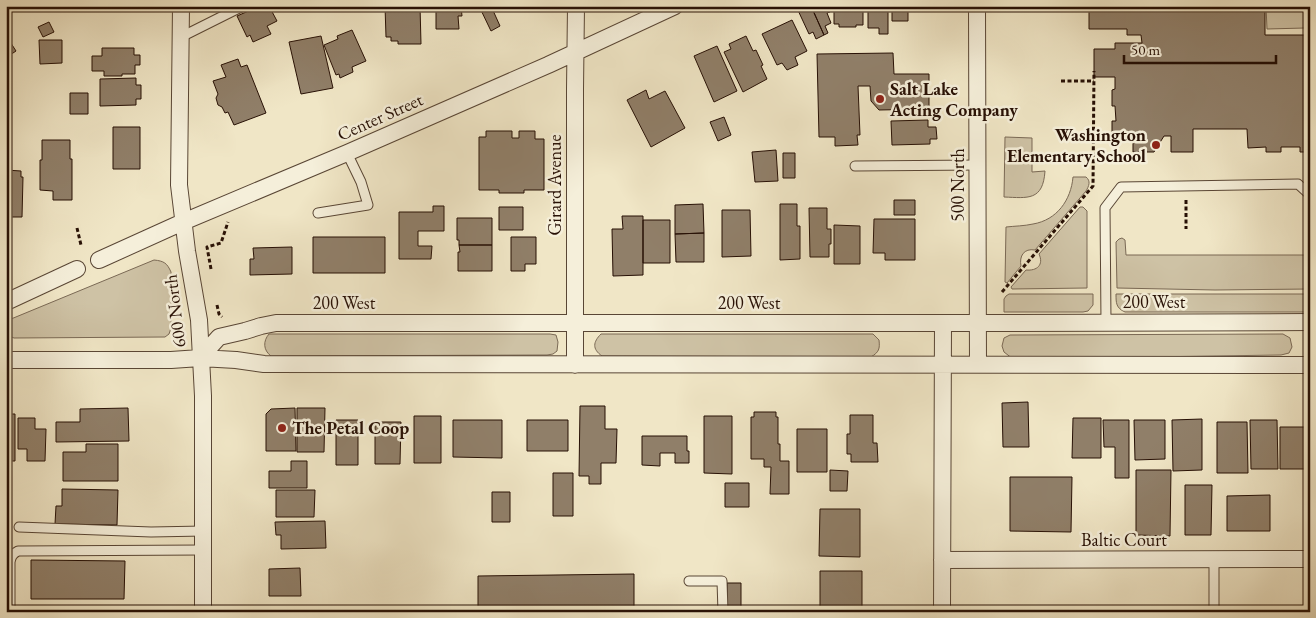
<svg xmlns="http://www.w3.org/2000/svg" width="1316" height="618" font-family="'EB Garamond',serif">
<style>
.green{fill:#cec2a5;stroke:#7a6955}
.building{fill:#907f69;stroke:#271005}
.lines{fill:none;stroke-linecap:round;stroke-linejoin:round}
.service-casing{stroke:#594635;stroke-width:11}
.minor-casing{stroke:#594635;stroke-width:18}
.path{stroke:#271005;stroke-width:3;stroke-dasharray:4 2.5;stroke-linecap:butt}
.service{stroke:#f5efda;stroke-width:9}
.minor{stroke:#f5efda;stroke-width:16}
.poi-dot{fill:#8f2418;stroke:#f5efda;stroke-width:2}
.labels{text-anchor:middle;stroke-width:5;stroke-linejoin:round;paint-order:stroke}
.poi-label{font-size:18px;font-weight:bold;fill:#271005;stroke:#f5efda;text-anchor:start}
.street-label{font-size:18px;fill:#271005;stroke:#f5efda}
</style>
<rect width="100%" height="100%" fill="#f0e6c6"/>
<filter id="stains"><feTurbulence type="fractalNoise" baseFrequency=".004" numOctaves="4"/><feColorMatrix values="0 0 0 0 .2 0 0 0 0 .09 0 0 0 0 .02 0 0 0 .5 -.17"/></filter>
<radialGradient id="worn" r=".72"><stop offset=".6" stop-color="#630" stop-opacity="0"/><stop offset="1" stop-color="#630" stop-opacity=".3"/></radialGradient>
<path class="green" d="M1266 6H1310V30H1305V28L1267 29Z
M1005 137 1032 138V172L1045 171C1043 201 1028 198 1004 197Z
M1073 177H1086C1091 181 1089 186 1086 191L1035 250C1024 248 1019 256 1021 266L1007 283 1005 282 1006 227C1015 226 1024 226 1033 224 1057 220 1071 200 1073 177Z
M1080 207H1083L1087 211V288L1012 289 1011 287 1026 270C1037 271 1044 265 1039 254Z
M1122 238 1125 240 1126 255H1310V289L1215 290 1117 288 1116 242 1119 239Z
M154 260C164 261 167 263 171 272V328L169 334 165 337 14 338 9 336 6 327 7 321 11 319Z
M1009 294H1093V305L1088 311 1083 312H1004V299L1006 296Z
M1116 294H1310V312H1125C1116 308 1116 303 1116 294Z
M269 334H550L556 335 558 342 557 351 553 354 547 355 271 356C263 350 263 341 269 334Z
M601 334H873L879 340C880 349 879 352 871 357L602 356C592 349 593 342 601 334Z
M1283 334 1290 338 1292 347 1289 353 1281 355 1013 359 1004 352 1002 346 1004 338 1010 335Z"/>
<path class="building" d="M81 6H105V10H81Z
M260 6H269L277 21 267 26 271 34 253 42 250 35 247 37 237 16Z
M385 6H420L421 44H398V41H391V37H386Z
M436 6H461L462 16H458L459 29H436Z
M479 6H491L500 26 491 31Z
M796 6H811L824 35 816 39 813 32 809 34Z
M811 6H827L830 12 827 13 831 23 825 26 828 33 824 35Z
M834 6H863V25H856V27H839V24H834Z
M868 6H888V34H879V28H868Z
M892 6H908V21H892Z
M1265 9V35H1310V152H1300V147H1281V152H1266V147L1248 148 1247 129H1193V152H1171V136H1164L1154 152H1133V138H1112V121H1116L1115 106H1112V90L1115 89V77H1094V49H1115V43H1142L1141 35H1127V29H1089V10Z
M792 20 807 51 795 57 798 65 787 70 782 63 777 65 762 34Z
M49 22 54 32 43 37 38 27Z
M352 30 366 61 352 67 353 72 340 78 339 74 336 75 324 45 338 39 337 36Z
M321 36 333 88 301 94 289 42Z
M746 36 753 51 756 50 763 65 761 66 767 79 743 92 724 52 731 49 729 44Z
M7 37 16 51 7 57 6 56Z
M39 40H62V63L40 64Z
M717 46 737 91 714 102 694 56Z
M102 48H134V55H140V65H135V74H122V76H104V71H92V56H102Z
M893 53 894 74H929V109L879 110 871 101 870 86H858L860 135H857L858 145 835 146V137H819L817 54Z
M238 59 241 67 247 65 266 113 234 125 228 112 225 113 222 107 218 105 216 98 218 94 213 81 226 77 221 65Z
M136 78V85H141V99H136V105L100 106V79Z
M646 90 649 99 665 91 685 128 651 147 627 100Z
M70 93H88V114H70Z
M724 117 731 135 718 141 710 122Z
M928 120V127H936L937 139H930V144L892 145 891 121Z
M113 127H140V169H113Z
M486 131H512V138H519V131H535V139H544V190H524V193H499V190H479V137H486Z
M42 140H70V159H72V200H53V191L40 190V160H42Z
M776 150 778 181 755 182 752 152Z
M783 153H795V178H783Z
M6 170 21 171V177H23L22 217H6Z
M894 200H915V215H894Z
M703 204 704 233 675 234V205Z
M780 204H797V226H800V259L780 260Z
M433 206H444V231H418V246H432L431 259H399V212H433Z
M499 207H523V230H499Z
M809 208H827V229H831V244H829V257H810Z
M722 210H750L751 256 722 257Z
M622 216H643V275L613 276 612 229H623Z
M457 218H492V245H459V240H457Z
M874 219H915V260H885V253H873Z
M643 220H670V263H643Z
M834 225 860 226V264H834Z
M704 233V262H676L675 234Z
M313 237H385V273H313Z
M511 237H536V264H525V271H511Z
M459 245H492V271H458V252H460Z
M292 247V274L250 275V259H254L253 248Z
M1028 402 1029 447H1003L1002 403Z
M580 406H605V429H617L616 463H601V484H589V476H579Z
M128 408 129 441 56 442V422H80V409Z
M295 408 296 451H266V414L271 409Z
M297 408H325L324 452H297Z
M754 412H776V417H778V444H780V461H789V494H770L771 467H764V459H751V417H754Z
M6 414H15V461H6Z
M850 415H873V443H877L878 462H851V454H847V434H850Z
M414 416H441V463H414Z
M704 416H732V474L704 473Z
M18 418H35V429H46L45 461H27V449H18Z
M1073 418H1101V458H1072Z
M1202 419V470L1173 471 1172 420Z
M336 420H358V465H336Z
M453 420H502V458L453 457Z
M527 420H568V451H527Z
M1103 420H1129V478H1115V447H1104Z
M1134 420H1165V459L1135 460Z
M1250 420H1277L1278 469H1251Z
M375 422H401L400 464H375Z
M1217 422H1247L1248 473H1217Z
M1280 427H1308V469H1280Z
M797 429H827V472H797Z
M642 436H687V451H689V463H675V453H660V466L642 465Z
M86 444H118V481H63V452H86Z
M291 461H307V488H269V471H291Z
M830 470 848 471 847 491H830Z
M1136 470H1171L1170 536 1136 535Z
M553 473H573V516H553Z
M1010 477H1072L1071 532 1010 531Z
M725 483H749V507H725Z
M1185 485H1212L1211 535H1185Z
M62 489 118 490 117 525 55 524 56 506H62Z
M276 490H315L314 517H276Z
M492 492H510V522H492Z
M1270 495V531H1227V496Z
M820 509H860V557L819 556Z
M325 521 326 548 281 549V535H276L275 522Z
M31 560 125 561 124 599H31Z
M300 568 301 596H269V569Z
M820 571H862V609L820 610Z
M634 574V612H478V576Z
M727 583H741V611L754 612H727Z"/>
<g class="lines">
<g class="service-casing">
<path id="service" d="M181 37 243 6
M855 166 978 165
M318 213 368 205 361 182 347 153
M1106 322 1105 208 1121 187 1298 184 1310 195
M19 527 151 532 204 531
M1214 559V612
M689 581H722L723 612
M10 612V562C11 557 12 554 18 551L203 550"/>
</g>
<g class="minor-casing">
<path id="minor" d="M181 6 179 185 187 251 199 320 203 396V612
M977 6 978 364
M99 260 183 222 347 153 548 65 675 6
M6 302 77 269
M200 358 219 337 245 331 261 326 276 323H1013L1310 322
M6 360H171L200 358 236 360 264 364 1310 365
M575 365V89L576 6
M942 560 1306 559
M942 612 943 323"/>
</g>
<path class="path" d="M1061 81H1094
M1186 200V229
M77 228 81 245
M211 269 207 247 221 243 228 222
M1002 292 1093 186 1094 71
M217 305 219 314 222 317"/>
<use href="#service" class="service"/>
<use href="#minor" class="minor"/>
</g>
<g class="poi-dot">
<circle cx="880" cy="99" r="5"/>
<circle cx="1156" cy="145" r="5"/>
<circle cx="282" cy="428" r="5"/>
</g>
<g class="labels">
<g class="poi-label">
<text x="890" y="95">Salt Lake<tspan x="890" dy="21">Acting Company</tspan></text>
<text x="1146" y="141" text-anchor="end">Washington<tspan x="1146" dy="21">Elementary School</tspan></text>
<text x="292" y="434">The Petal Coop</text>
</g>
<g class="street-label">
<text transform="translate(380 117) rotate(-24)" y="6">Center Street</text>
<text transform="translate(555 185) rotate(-90)" y="6">Girard Avenue</text>
<text transform="translate(958 185) rotate(-90)" y="6">500 North</text>
<text x="1154" y="308">200 West</text>
<text x="344" y="309">200 West</text>
<text x="749" y="309">200 West</text>
<text transform="translate(175 311) rotate(-97)" y="6">600 North</text>
<text x="1124" y="546">Baltic Court</text>
</g>
</g>
<rect width="1316" height="618" fill="none" stroke="#f0e6c6" stroke-width="25"/>
<rect x="8" y="8" width="1301" height="603" fill="none" stroke="#271005" stroke-width="2.5"/>
<rect x="12" y="12" width="1291" height="593" fill="none" stroke="#271005"/>
<path d="M1124 55v8h152v-8" fill="none" stroke="#271005" stroke-width="2.5"/>
<text x="1131" y="55" font-size="15" fill="#271005" stroke="#f5efda" stroke-width="4" paint-order="stroke">50 m</text>
<rect width="100%" height="100%" filter="url(#stains)"/>
<rect width="100%" height="100%" fill="url(#worn)"/>
</svg>
